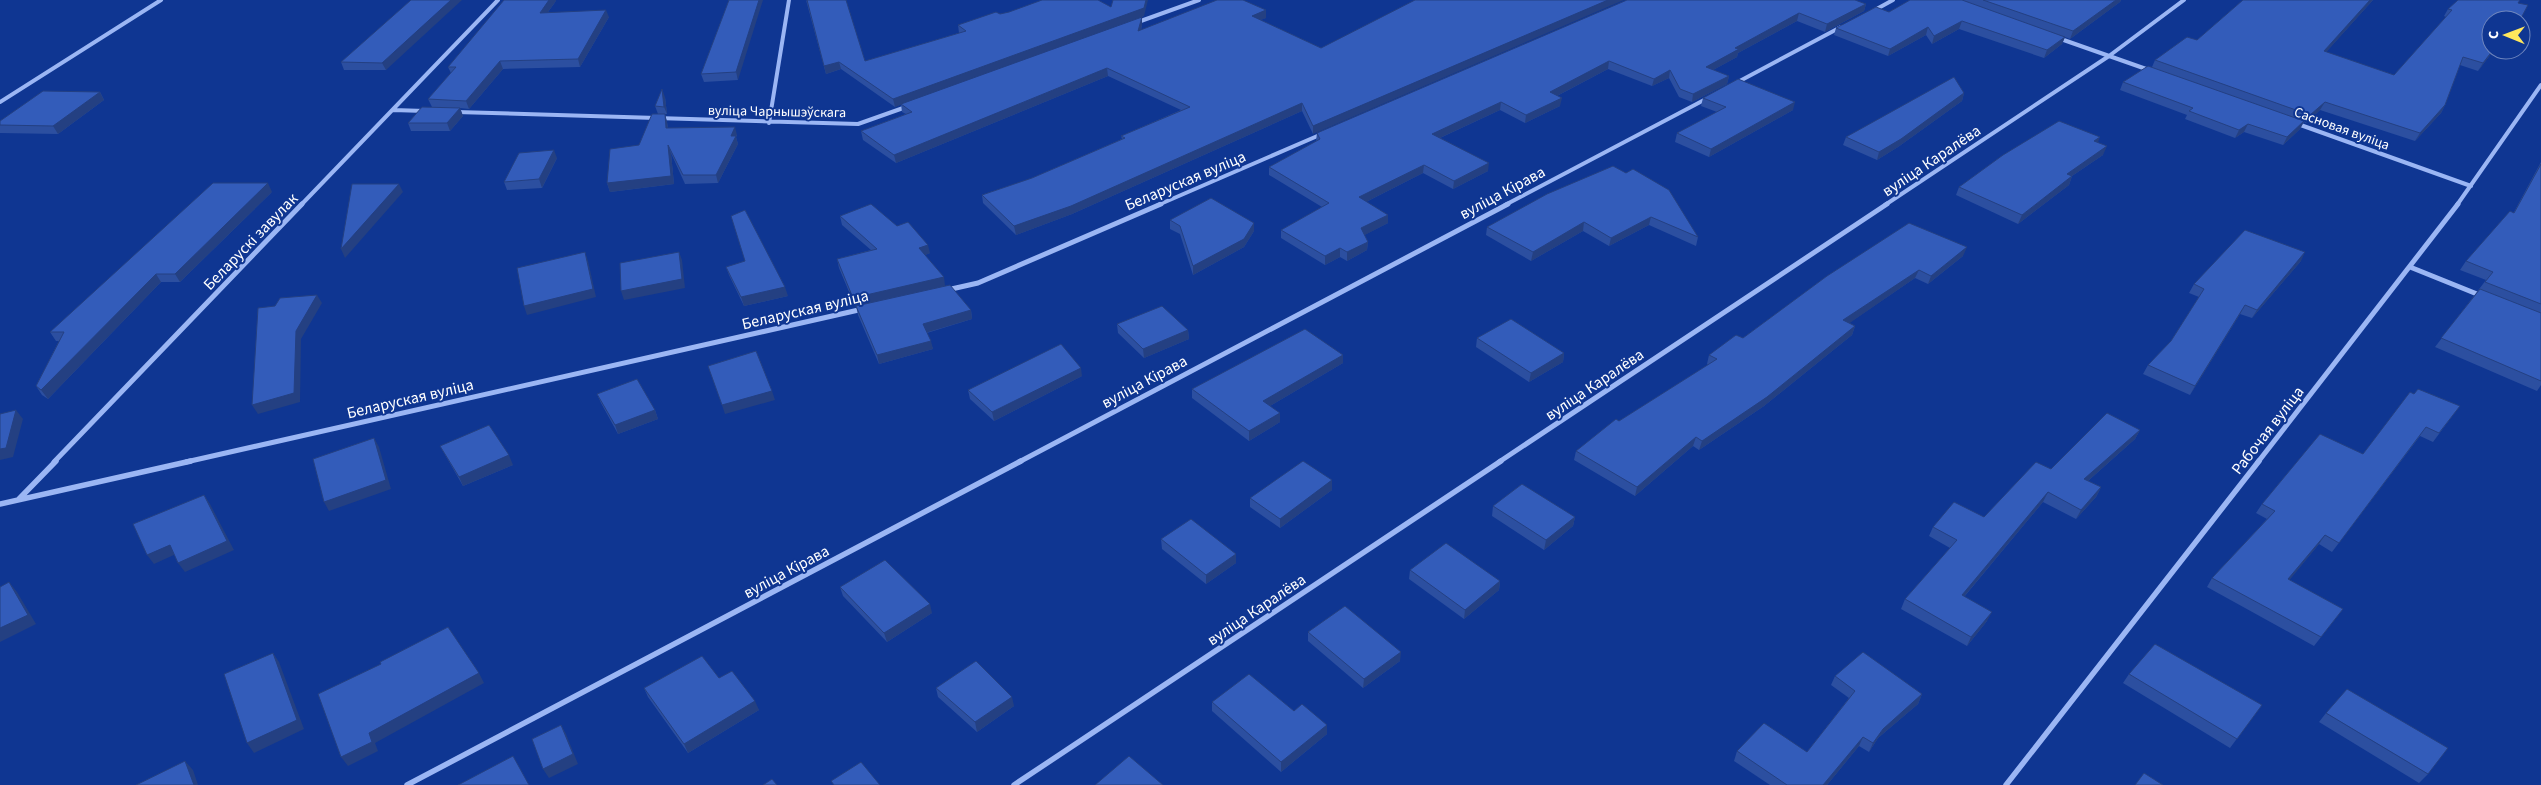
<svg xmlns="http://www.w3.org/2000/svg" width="2541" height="785" font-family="'Source Sans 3',sans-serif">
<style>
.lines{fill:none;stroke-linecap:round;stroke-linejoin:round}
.minor-far2{stroke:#9bb6f4;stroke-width:4}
.minor-far1{stroke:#9bb6f4;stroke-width:5}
.minor{stroke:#9bb6f4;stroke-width:5.5}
.wall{fill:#2c4fa0}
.shaded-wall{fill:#244082}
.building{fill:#335cba;stroke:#244082}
.labels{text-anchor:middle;stroke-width:4;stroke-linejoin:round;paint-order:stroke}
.far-street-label{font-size:14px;fill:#fff;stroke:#0f3692}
.street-label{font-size:16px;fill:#fff;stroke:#0f3692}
</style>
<rect width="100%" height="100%" fill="#0f3692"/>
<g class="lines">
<path class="minor-far2" d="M1873 11 1893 0
M1138 22 1199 0
M2058 38 2149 70
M1736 83 1841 27
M0 102 161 0
M393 110 425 111
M456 112 858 124 906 107
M769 123 789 0
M2295 123 2471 186
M301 205 498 0
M1158 205 1322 134
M1505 205 1706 99
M1885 205 2109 56 2184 0
M2457 205 2541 85"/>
<path class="minor-far1" d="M2410 267 2482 296
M947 290 978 283 1161 204
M54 462 302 204
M186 462 863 309
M1019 462 1508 204
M1499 462 1887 204
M2258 462 2458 204"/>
<path class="minor" d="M19 499 56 461
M0 504 191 461
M407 785 1021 461
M1014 785 1501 461
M2006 785 2259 461"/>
</g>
<path class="wall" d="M411 0 386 70H344L341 62Z
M729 0 738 80 704 82 701 74Z
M806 0 865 61 959 33 958 25 1000 14 1111 7 1144 16 1051 50 1142 25 1141 30 1266 18 1260 20 1321 48 1313 134 1302 111 1072 214 1016 235 983 203 982 195 1032 178 1122 139 1121 136 1181 110 1108 76 896 163 863 140 861 131 906 114 902 112 901 104 895 107 841 69 826 74Z
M1627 0 1866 4 1864 11 1825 32 1797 21 1738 53 1737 57 1713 70 1729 76 1727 84 1692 102 1679 97 1669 78 1652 86 1608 69 1557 96 1560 106 1525 123 1500 110 1440 138 1488 171 1453 189 1423 173 1366 202 1388 215V223L1364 235 1368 242 1367 250 1347 261 1340 257 1325 265 1281 238V230L1322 207 1269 175V167L1316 141 1317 133Z
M1910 0H2121L2120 2 2070 39 2065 37 2062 44 2044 58 1959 29 1932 44 1926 35 1888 56 1834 35 1836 28 1889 12Z
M2243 0H2373L2326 52 2394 75 2446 17 2444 16 2448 9 2519 3 2491 50H2494L2478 71 2460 65 2445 105 2441 113 2415 141 2320 110 2306 123 2304 122 2300 129 2283 145 2244 132 2235 138 2185 119 2187 115 2120 90 2123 82 2152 67 2155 60 2197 40Z
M556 1 548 12 609 17 580 67 503 69 469 109 460 108 463 116 450 131H411L408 123 432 107 428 99 451 73 448 67Z
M100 92 104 100 58 134 0 133V121Z
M1964 93 1962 101 1898 147 1877 160 1843 145 1846 137Z
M665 97 667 114H665L667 122 668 128 737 135 736 137 738 144 718 183 685 184 671 153 674 184 610 192 607 183 639 145 658 114 655 106Z
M1703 98 1793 110 1709 157 1675 142 1677 133 1717 112 1701 106Z
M2098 143 2103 155 2072 176 2069 185 2018 224 1956 195 1959 187Z
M557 158 542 188 507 190 504 182Z
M2541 162V385L2537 391 2435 347 2486 280 2460 270 2466 261 2514 212Z
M1613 166 1698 237 1696 246 1649 225 1609 246 1583 231 1531 261 1486 235 1487 227Z
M272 192 180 282H161L48 399 42 395 36 386 59 341H56L50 332Z
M840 216 930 253 925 255 945 286 971 310 972 319 927 333 933 349 879 364 858 315 856 306H855L839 268 837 259 871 250 842 225Z
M1170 220 1254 223V231L1244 247 1193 275 1180 234 1170 229Z
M1963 256 1928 284 1915 278 1849 323 1855 326 1852 335 1764 406 1699 450 1693 446 1635 496 1574 460 1576 451 1619 421 1708 365 1707 364 1709 355 1743 338 1827 276Z
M2301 261 2252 318 2240 314 2190 395 2143 374 2148 365 2171 341 2199 297 2189 293 2194 284Z
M726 267 788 296 744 306 729 275Z
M1117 324 1188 330 1189 339 1144 358 1118 333Z
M1477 338 1564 353 1563 362 1529 382 1476 347Z
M1343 355V363L1270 406 1280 422 1249 441 1192 398V389Z
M1082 376 994 421 970 399 968 390Z
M597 394 655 410 658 419 618 434 601 403Z
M2414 394 2453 415 2433 442 2420 436 2332 552 2319 544 2289 580 2343 609 2314 646 2207 587 2212 578 2267 519 2256 513 2262 504 2363 454Z
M2140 430 2135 439 2088 481 2101 487 2096 497 2076 519 2043 502 1964 597 1987 621 1967 646 1901 609 1905 599 1950 548 1929 536 1933 527 1984 517 2051 469Z
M440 446 513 465 463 486Z
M1332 490 1280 528 1250 507V498Z
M1493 506 1575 517 1573 526 1544 550 1492 516Z
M1161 539 1236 554V563L1206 584 1162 549Z
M1410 570 1500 581 1499 590 1464 619 1409 579Z
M840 587 932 613 887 642 843 596Z
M1308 632 1400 661 1363 688 1308 641Z
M2129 674 2262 705 2230 748 2123 683Z
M1835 676 1922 694 1918 704 1878 738 1869 752 1859 746 1827 785H1770L1734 761 1737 751 1807 752 1849 698 1831 685Z
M719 678 759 710 688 753 648 697 644 688Z
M936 688 1014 706 977 732 938 697Z
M1212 702 1294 711 1327 734 1281 772 1212 711Z
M2326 713 2428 774 2419 783 2319 722Z"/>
<path class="shaded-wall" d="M451 0H462L386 70 382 63Z
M549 0H556V1L542 20 540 13Z
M759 0H763L738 80 736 72Z
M1146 0H1148L1144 16 895 107 893 99Z
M1608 0H1624L1313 134V126Z
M2116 0H2121L2120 2 2070 39 2073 31Z
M2370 0H2373L2320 59 2324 51Z
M1866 4 1864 11 1825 32 1827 24Z
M606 10 609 17 580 67 578 59Z
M1266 10V18L1252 23V16Z
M1799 13 1797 21 1738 53 1737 57 1704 75 1706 67 1735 48Z
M1142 17V25L1139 39 1138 31Z
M1962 21 1959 29 1932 44 1934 36Z
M1928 27 1926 35 1888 56 1890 49Z
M2065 37 2062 44 2044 58 2047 50Z
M2493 50H2494L2478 71 2483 63Z
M500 61 503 69 469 109 466 101Z
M1609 61 1608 69 1549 100 1550 92Z
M839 62 841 69 826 74 824 66Z
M1107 68 1108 76 896 163 894 155Z
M1670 70 1669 78 1652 86 1654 79Z
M1729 76 1727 84 1692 102 1693 94Z
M662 89 665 97 667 114 664 107Z
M100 92 104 100 58 134 53 126Z
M1964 93 1962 101 1898 147 1877 160 1879 152Z
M1562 98 1560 106 1525 123 1526 115Z
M1501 102 1500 110 1431 142 1432 134Z
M1795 102 1793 110 1709 157 1711 149Z
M2325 102 2320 110 2306 123 2310 115Z
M1302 103V111L1072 214 1016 235 1014 226Z
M2445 105 2441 113 2415 141 2420 133Z
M460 108 463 116 450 131 447 123Z
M665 114 667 122 669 136 666 128Z
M2304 121 2300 129 2283 145 2287 137Z
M2248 124 2244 132 2235 138 2239 130Z
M735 127 737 135 736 137 738 144 718 183 716 175 731 136Z
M2100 137 2097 145 2094 141Z
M668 145 671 153 674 184 610 192 607 183Z
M2107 146 2103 155 2063 182 2067 174Z
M554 150 557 158 542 188 539 179Z
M1489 163 1488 171 1453 189 1454 181Z
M1424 165 1423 173 1358 206 1359 197Z
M2072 176 2069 185 2018 224 2022 215Z
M268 183 272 192 180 282 175 274Z
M399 184 403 192 345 258 341 249Z
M1388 215V223L1361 237V228Z
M1651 217 1649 225 1609 246 1611 238Z
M1584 222 1583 231 1531 261 1533 252Z
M1254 223V231L1244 247 1193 275V266Z
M1368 242 1367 250 1347 261V252Z
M928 245 930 253 921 257 919 248Z
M1967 247 1963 256 1928 284 1931 276Z
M1340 248V257L1325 265V256Z
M585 252 588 261 596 297 527 315 524 306Z
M679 252 682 260 685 288 624 300 621 291Z
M2305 252 2301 261 2252 318 2257 310Z
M1919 270 1915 278 1841 329 1843 320Z
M156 274 161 282 48 399 41 390Z
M944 277 945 286 855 306 853 298Z
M785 287 788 296 744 306 741 297Z
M317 295 322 303 301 339 300 402 258 414 252 405Z
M2245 305 2240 314 2190 395 2195 386Z
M971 310 972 319 925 333 923 324Z
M1855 326 1852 335 1764 406 1699 450 1702 441Z
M1188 330 1189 339 1144 358 1143 349Z
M931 341 933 349 879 364 877 355Z
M1564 353 1563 362 1529 382 1531 373Z
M1343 355V363L1263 410V401Z
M1081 368 1082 376 994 421 992 412Z
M772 391 775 400 725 414 722 405Z
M16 410 23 419 13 457 0 460V449Z
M655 410 658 419 618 434 615 425Z
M1280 413V422L1249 441V431Z
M2140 430 2135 439 2080 488 2084 479Z
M1696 437 1693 446 1635 496 1637 487Z
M374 438 379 447 391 489 329 511 324 502Z
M509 455 513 465 463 486 459 477Z
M1332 480V490L1280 528V519Z
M2101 487 2096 497 2076 519 2081 510Z
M2048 492 2043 502 1957 605 1962 595Z
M204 495 210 504 234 550 185 572 178 563Z
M1575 517 1573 526 1544 550 1546 540Z
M2325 535 2319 544 2282 589 2288 579Z
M170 545 176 554 154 564 147 555Z
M1236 554V563L1206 584V575Z
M1500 581 1499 590 1464 619 1465 610Z
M9 582 17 592 36 624 0 642V628Z
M930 604 932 613 887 642 884 633Z
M1992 612 1987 621 1967 646 1971 637Z
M1401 652 1400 661 1363 688 1364 679Z
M273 653 279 662 304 729 254 753 247 743Z
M479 673 484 683 375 743 378 751 348 766 341 757 369 733Z
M1922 694 1918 704 1878 738 1869 752 1873 743 1883 729Z
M1012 697 1014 706 977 732 975 722Z
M755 701 759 710 688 753 684 744Z
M561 725 566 734 578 764 549 778 543 769Z
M1327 725V734L1281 772V762Z
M1863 737 1859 746 1827 785H1823Z
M185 761 193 770 198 785H194Z"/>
<path class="building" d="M411 0H451L382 63 341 62Z
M504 0H549L540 13 606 10 578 59 500 61 466 101 428 99 456 67H448Z
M729 0H759L736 72 701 74Z
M807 0H846L865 61 966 31 958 25 996 12 1000 14 1009 12 1042 0H1098L1111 7 1113 0H1146L1144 8 893 99 839 62 824 66Z
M1217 0H1243L1266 10 1252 16 1321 48 1415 0H1608L1313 126 1302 103 1071 206 1014 226 982 195 1032 178 1125 138 1121 136 1190 107 1107 68 894 155 861 131 912 112 901 104 1142 17 1138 31Z
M1627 0H1855L1866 4 1827 24 1799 13 1735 48 1739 49 1706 67 1729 76 1693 94 1680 89 1670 70 1654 79 1609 61 1550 92 1562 98 1526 115 1501 102 1432 134 1489 163 1454 181 1424 165 1359 197 1388 215 1361 228 1368 242 1347 252 1340 248 1325 256 1281 230 1329 203 1269 167 1320 139 1317 133Z
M1910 0H1962L2065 37 2047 50 1962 21 1934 36 1928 27 1890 49 1836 28 1876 7 1889 12Z
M1983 0H2116L2073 31Z
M2243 0H2370L2324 51 2394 75 2452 10 2448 9 2458 0H2520L2518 3 2528 5 2520 20H2491V50H2493L2483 63 2463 57 2445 105 2420 133 2325 102 2310 115 2155 60 2187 37 2197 40Z
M2148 66 2304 121 2287 137 2248 124 2239 130 2189 111 2193 108 2123 82Z
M1954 77 1964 93 1901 139 1879 152 1846 137Z
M1738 79 1795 102 1711 149 1677 133 1726 107 1703 98Z
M662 89 664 107 655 106Z
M43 91 100 92 53 126 0 125V121Z
M422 107 460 108 447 123H408Z
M652 114H665L666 128 735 127 731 136H736L716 175H683L668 145 671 176 607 183 610 149 639 145Z
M2059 121 2100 137 2094 141 2107 146 2067 174 2072 176 2022 215 1959 187 2003 155Z
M554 150 539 179 504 182 519 153Z
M2541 164V304L2485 282 2493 272 2466 261 2510 211 2514 213Z
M1613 166 1626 173 1633 169 1669 190 1698 237 1651 217 1611 238 1584 222 1533 252 1487 227 1547 194Z
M213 183H268L175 274H156L41 390 36 386 64 332H50Z
M352 184H399L341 249Z
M1211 198 1254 223 1244 239 1193 266 1180 226 1170 220Z
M871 204 897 226 908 222 928 245 919 248 944 277 853 298 837 259 877 249 840 216Z
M745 210 785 287 741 297 726 267 745 261 731 216Z
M1909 223 1967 247 1931 276 1919 270 1843 320 1855 326 1767 397 1702 441 1696 437 1637 487 1576 451 1616 419 1619 421 1717 359 1709 355 1736 335 1743 338 1827 276Z
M2245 230 2305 252 2257 310 2245 305 2195 386 2148 365 2171 341 2204 289 2194 284Z
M585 252 593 289 524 306 517 268Z
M679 252 682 279 621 291 620 263Z
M950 285 971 310 923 324 931 341 877 355 856 306Z
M2480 289 2541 313V381L2441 338Z
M317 295 296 331 294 393 252 405 258 308 275 306 280 298Z
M1162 306 1188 330 1143 349 1117 324Z
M1511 319 1564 353 1531 373 1477 338Z
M1305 329 1343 355 1263 401 1280 413 1249 431 1192 389Z
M1061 344 1081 368 992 412 968 390Z
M756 351 772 391 722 405 708 366Z
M637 379 655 410 615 425 597 394Z
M2418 389 2460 406 2439 433 2426 427 2339 543 2325 535 2288 579 2343 609 2321 637 2212 578 2275 511 2262 504 2320 434 2363 454 2410 392 2414 394Z
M16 410 6 448 0 449V414Z
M2107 413 2140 430 2084 479 2101 487 2081 510 2048 492 1962 595 1992 612 1971 637 1905 599 1957 540 1933 527 1954 502 1984 517 2036 462 2051 469Z
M489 425 509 455 459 477 440 446Z
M374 438 386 480 324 502 313 459Z
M1303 461 1332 480 1280 519 1250 498Z
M1522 484 1575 517 1546 540 1493 506Z
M204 495 227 541 178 563 170 545 147 555 133 524Z
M1191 519 1236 554 1206 575 1161 539Z
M1446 543 1500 581 1465 610 1410 570Z
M885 560 930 604 884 633 840 587Z
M9 582 28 615 0 628V587Z
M1345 606 1401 652 1364 679 1308 632Z
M448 627 479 673 369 733 372 742 341 757 318 694 381 664 380 662Z
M2155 644 2262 705 2237 739 2129 674Z
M1863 652 1922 694 1883 729 1873 743 1863 737 1823 785H1787L1737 751 1764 723 1807 752 1855 691 1835 676Z
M273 653 297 720 247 743 224 674Z
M702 656 719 678 732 671 755 701 684 744 644 688Z
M976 661 1012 697 975 722 936 688Z
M1249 674 1294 711 1302 704 1327 725 1281 762 1212 702Z
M2347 689 2448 748 2428 774 2326 713Z
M561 725 573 754 543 769 532 739Z
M513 756 529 785H458Z
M1129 756 1163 785H1095Z
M185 761 194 785H136Z
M861 762 880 785H834L831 781Z
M2144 773 2163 785H2135Z
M772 779 777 785H763Z"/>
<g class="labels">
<g class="far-street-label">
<text transform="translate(777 111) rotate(1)" y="5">вуліца Чарнышэўскага</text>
<text transform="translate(2342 128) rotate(20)" y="5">Сасновая вуліца</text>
</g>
<g class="street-label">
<text transform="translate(1931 160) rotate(-34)" y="6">вуліца Каралёва</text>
<text transform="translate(1185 180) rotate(-23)" y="6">Беларуская вуліца</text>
<text transform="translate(1502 192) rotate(-28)" y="6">вуліца Кірава</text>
<text transform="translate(250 241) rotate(-46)" y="6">Беларускі завулак</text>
<text transform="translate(805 309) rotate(-13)" y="6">Беларуская вуліца</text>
<text transform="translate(1144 381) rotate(-28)" y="6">вуліца Кірава</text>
<text transform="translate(1594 384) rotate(-34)" y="6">вуліца Каралёва</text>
<text transform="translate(410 398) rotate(-13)" y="6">Беларуская вуліца</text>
<text transform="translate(2267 430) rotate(-52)" y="6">Рабочая вуліца</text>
<text transform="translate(786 571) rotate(-28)" y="6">вуліца Кірава</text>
<text transform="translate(1256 609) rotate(-34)" y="6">вуліца Каралёва</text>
</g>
</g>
<g transform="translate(2506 35) rotate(271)"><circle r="24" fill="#0f3692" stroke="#6f86be"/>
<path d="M0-4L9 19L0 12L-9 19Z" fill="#ffe75d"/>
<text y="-8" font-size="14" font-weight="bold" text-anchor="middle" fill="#ffffff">С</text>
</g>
</svg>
